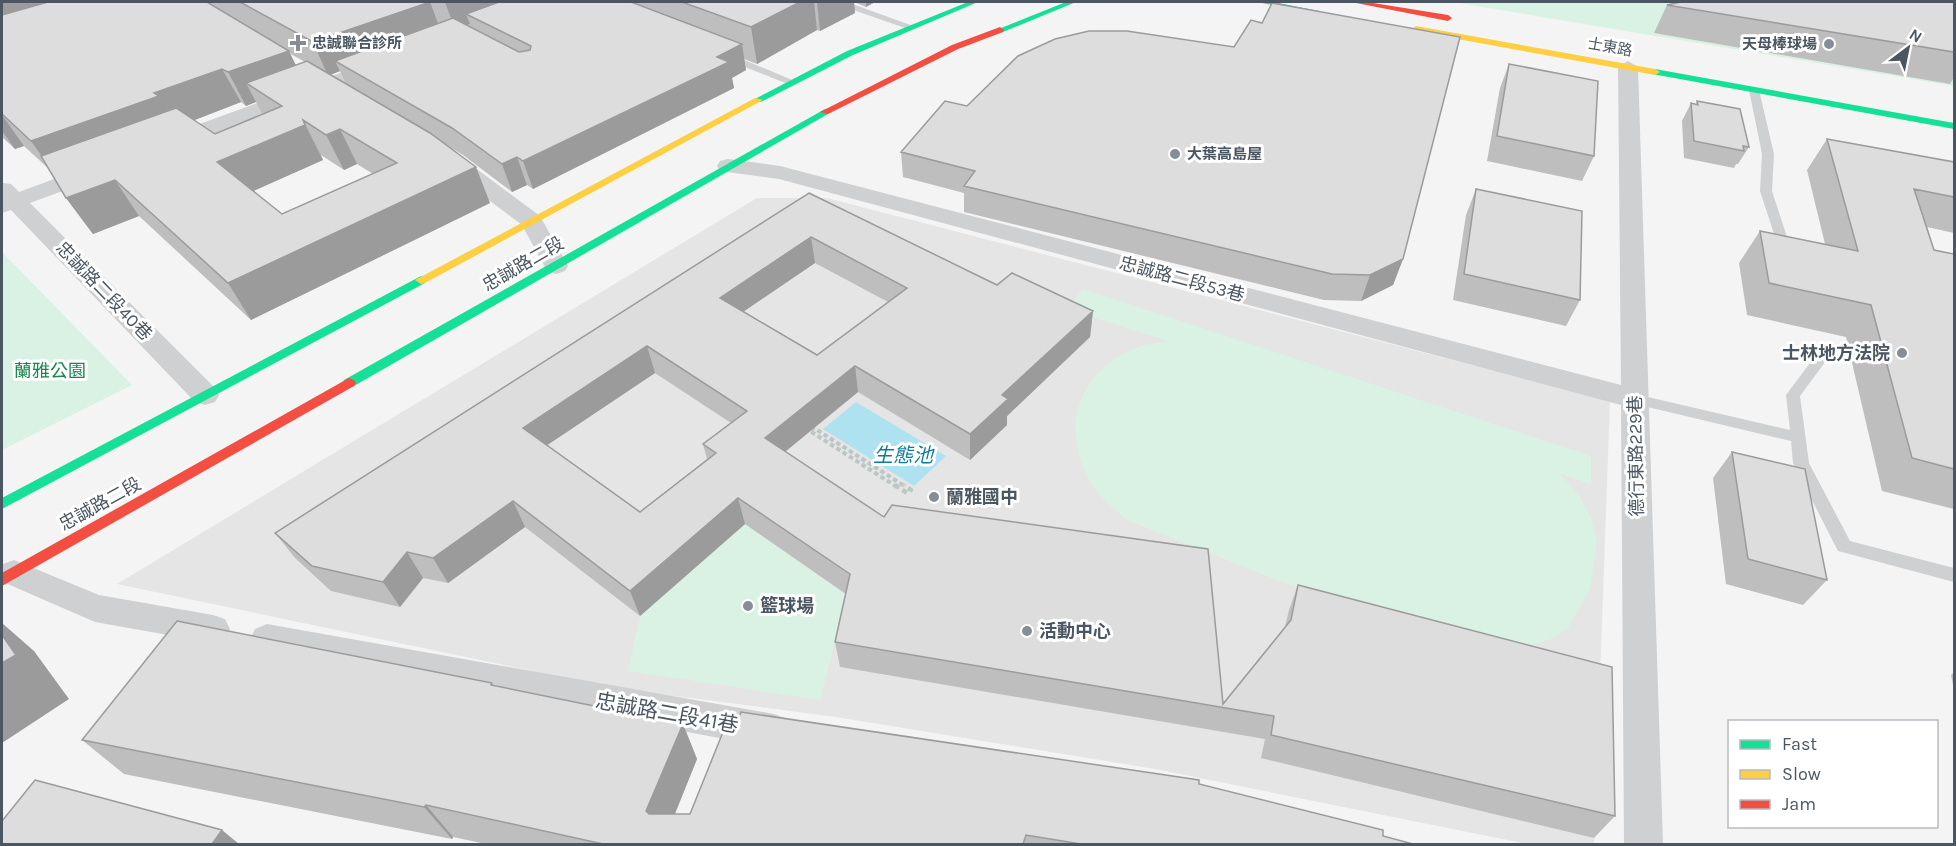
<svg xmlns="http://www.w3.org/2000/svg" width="1956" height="846" font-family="Karla,'Noto Sans TC',sans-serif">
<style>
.education{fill:#e6e5e6}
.green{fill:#d9f2e3}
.water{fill:#aee2f0}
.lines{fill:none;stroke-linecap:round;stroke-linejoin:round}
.path-far1{stroke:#bcc7c4;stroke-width:4;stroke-dasharray:4.5 3;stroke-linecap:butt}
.path{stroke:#bcc7c4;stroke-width:4.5;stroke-dasharray:5 4;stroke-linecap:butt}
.lane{fill:#ced0d2;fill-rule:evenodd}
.street{fill:#ced0d2;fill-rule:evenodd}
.fast{fill:#16e098;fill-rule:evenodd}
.slow{fill:#ffcf43;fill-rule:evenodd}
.jam{fill:#f24e42;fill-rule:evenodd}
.wall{fill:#bebebf;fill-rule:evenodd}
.shaded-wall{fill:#9b9b9b}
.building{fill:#ddddde;stroke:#9b9b9b;stroke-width:1.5;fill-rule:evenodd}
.poi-dot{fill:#868d94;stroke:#fff;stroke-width:2}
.labels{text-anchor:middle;stroke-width:6;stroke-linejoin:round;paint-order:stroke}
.far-poi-label{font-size:15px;font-weight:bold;fill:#4a5661;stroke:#fff;text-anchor:start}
.far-street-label{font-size:15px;fill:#4a5661;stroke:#fff}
.street-label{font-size:18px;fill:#4a5661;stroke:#fff}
.poi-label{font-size:18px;font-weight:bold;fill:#4a5661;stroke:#fff;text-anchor:start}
.park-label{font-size:18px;fill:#17864f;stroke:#fff}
.water-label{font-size:20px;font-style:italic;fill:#0c7c9b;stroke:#fff}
.near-street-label{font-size:21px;fill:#4a5661;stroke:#fff}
</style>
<rect width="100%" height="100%" fill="#f4f4f4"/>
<path class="education" d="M757 198H827L1610 401 1594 844H1527L1155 769 836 717 614 688 117 584Z"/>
<path class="green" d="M1453 2H1954V86Z
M2 252 132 385 2 450Z
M1083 289 1591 456V484L1560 474 1579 496 1590 516 1597 542 1590 589 1567 629 1551 639 1512 651 1405 631 1127 520C1117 511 1104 502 1097 492 1058 438 1073 373 1136 348 1146 344 1158 343 1168 341L1067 309Z
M745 524 847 596 820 700 628 671 640 616Z"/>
<path class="water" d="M856 402 946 456 914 486 823 429Z"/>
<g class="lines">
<path class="path-far1" d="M897 487 810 431 814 428 906 487"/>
<path class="path" d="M895 485 907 493 911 490 904 485"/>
<path class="lane" d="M835 2H847L916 27 908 29 836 4Z
M722 54H730L797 82 788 84 722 58Z
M1754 87 1759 90 1774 154 1772 191 1788 240 1782 244 1776 240 1760 191 1762 154 1749 90Z
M1827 345 1834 350 1800 396 1809 463 1850 541 1954 568V582L1838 551 1793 463 1791 441 1635 404 1628 399 1635 394 1790 430 1786 395 1822 347Z"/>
<path class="street" d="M379 59 389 65 386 69 180 147H164L161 142 164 137Z
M1628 61 1638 67 1663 844H1624L1621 405 779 179 720 171 717 166 720 161 728 159 780 166 1621 385 1618 67Z
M450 153 458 155 540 216 568 266 565 271 556 274 547 271 522 225 442 165 439 160 442 155Z
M95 164 103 166 106 171 103 176 30 203 215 388 219 395 215 402 205 405 195 402 11 210 2 213V183L11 184 19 192Z
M14 560 99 595 213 615 225 619 230 629 225 639 213 643 95 622 3 582V564Z
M267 624 774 714 787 719 792 731 787 743 774 748 267 654 255 649 250 639 255 629Z"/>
<path class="fast" d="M968 2H978L853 55 761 102 753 100 847 51Z
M1066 2H1076L1003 32 996 30Z
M1257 2H1273L1319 11 1315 14Z
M1655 69 1954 123V129L1652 74V70Z
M825 109 830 112 828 114 354 386 349 388 342 383 344 380Z
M421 276 425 277 427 280 425 283 2 509V498Z"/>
<path class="slow" d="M1416 26 1655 69 1660 72 1655 75 1413 31 1412 29Z
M755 98 763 100 425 283 421 284 415 280Z"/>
<path class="jam" d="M1351 2H1367L1448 15 1452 18 1448 21Z
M1000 27 1004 30 1003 32 958 49 828 114 820 112 952 45Z
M349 378 354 380 356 383 354 386 2 586V573Z"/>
</g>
<path class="wall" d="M2 2H875L866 7 854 2 855 13 820 31 817 30 757 64 744 59 746 70 732 78 734 88 533 189 527 185 512 192 463 155 445 144 490 203 251 320 139 216 93 234 66 198 50 170 24 146 15 149 2 137ZM289 53 305 62 296 66ZM340 71 346 84 330 75ZM241 102 246 106 256 102 262 114 215 134 194 120ZM321 155 344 170 357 164 373 174 282 214 253 191 323 160Z
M1675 2H1954V77L1950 84 1654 33 1667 5 1676 3Z
M1509 64 1594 156 1582 181 1487 161 1500 88Z
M1697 101 1749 147 1738 164H1736L1734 168 1684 158 1682 121 1691 103 1696 104Z
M967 106 1403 259 1393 285 1361 301 1324 300 964 212V193L903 177 901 152Z
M1827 139 1954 162V233L1927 227 1934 250 1954 254V509L1882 491 1846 337 1747 315 1739 263 1760 231 1825 244 1807 170Z
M1476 189 1580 300 1566 326 1453 300 1466 215Z
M809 193 997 285 1093 311 1090 337 1007 416V425L970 460 858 392 785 452 884 517 1223 704 1285 627 1289 610 1298 585 1615 816 1594 838 1261 758 1265 739 840 667 835 642 846 594 745 524 640 616 525 527 448 583 423 578 400 607 331 591 295 558 275 533ZM815 263 888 302 817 355 743 312ZM655 373 731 423 703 444 707 459 640 512 547 445Z
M1732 452 1827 580 1803 605 1726 584 1713 478Z
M1954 672V690L1951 675Z
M494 686 683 724 697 759 675 814H690L733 734 1199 784 1413 844H486L453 837 452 839 124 774 82 740Z"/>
<path class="shaded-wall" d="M2 2H121L2 38Z
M430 2 442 34 335 61 340 71 328 76 313 42Z
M445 2H531L466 14 470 24 455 29Z
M800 2H814L817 30 757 64 751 27Z
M817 2H854L855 13 820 31Z
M866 2H875L866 7Z
M742 44 746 70 732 78 734 88 533 189 523 161Z
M289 51 305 84 246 83 256 102 246 106 228 72Z
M222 69 241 102 177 127 56 176 31 141 154 93Z
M2 115 24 146 15 149 2 131Z
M303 120 323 160 238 198 217 162Z
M340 129 357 164 344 170 326 135Z
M517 157 527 185 512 192 502 164Z
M476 167 490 203 251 320 228 283Z
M115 180 139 216 93 234 66 198Z
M811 237 815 263 725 324 720 298Z
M1403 259 1393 285 1361 301 1370 275Z
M1093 311 1090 337 1007 416V425L970 460V434L1002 395Z
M647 346 655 373 534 454 523 428Z
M855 366 858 392 770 464 765 438Z
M738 498 745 524 640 616 630 591Z
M513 501 525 527 448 583 433 558Z
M407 552 423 578 400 607 383 582Z
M2 623 34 651 69 699 2 743Z
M683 724 697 759 663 843 646 811Z
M426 805 453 837 452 839 424 807Z
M222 830 239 844H212Z"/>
<path class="building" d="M48 2H207L289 51 228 72 222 69 154 93 159 96 31 141 2 114V15Z
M240 2H430L313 42Z
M499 2H631L742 44 717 57 729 62 523 161 517 157 502 164 452 128 335 61 453 18 519 52 530 50 531 46 466 14Z
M682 2H800L751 27Z
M1681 2H1954V52L1667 5Z
M1272 3 1460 37 1403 259 1370 275 1332 274 964 186 975 171 901 152 945 101 967 106 1018 56 1055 39 1089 31H1127L1234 47 1251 20 1262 23Z
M307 61 430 133 476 167 228 283 115 180 66 198 41 156 176 108 215 134 282 106 246 83ZM303 120 326 135 340 129 397 163 282 214 217 162 305 125Z
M1509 64 1598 81 1594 156 1497 136Z
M1697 101 1740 109 1749 147 1743 146 1744 151 1694 141 1691 103 1698 105Z
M1827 139 1954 162V197L1914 189 1934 250 1954 254V469L1912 458 1871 305 1769 283 1760 231 1858 251Z
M1476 189 1582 211 1580 300 1464 274Z
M809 193 997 285 1012 273 1093 311 1002 395 1008 399 970 434 855 366 765 438 884 517 892 505 1208 549 1223 704 1291 620 1298 585 1612 667 1615 816 1271 735 1274 716 835 642 850 574 738 498 630 591 513 501 433 558 407 552 383 582 312 566 275 533ZM811 237 907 288 817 355 720 298ZM647 346 747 411 703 444 716 453 640 512 523 428Z
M1732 452 1805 469 1827 580 1748 559Z
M177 621 492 683 491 685 683 724 646 811 649 814H690L723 732 733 734 741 712 1199 780V784L1383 830V836L1413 844H1081L1026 835 1023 844H603L426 805 424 807 82 740Z
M2 635 16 655 2 663Z
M35 780 222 830 212 844H2V821Z"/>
<g class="poi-dot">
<path d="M295 34h6v6h6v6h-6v6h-6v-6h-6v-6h6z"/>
<circle cx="1829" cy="44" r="6"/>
<circle cx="1175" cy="154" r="6"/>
<circle cx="1902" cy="353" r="6"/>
<circle cx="934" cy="497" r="6"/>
<circle cx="748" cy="606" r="6"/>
<circle cx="1027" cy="631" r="6"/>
</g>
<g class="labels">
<g class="far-poi-label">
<text x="312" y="48">忠誠聯合診所</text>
<text x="1817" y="49" text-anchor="end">天母棒球場</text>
<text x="1187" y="159">大葉高島屋</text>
</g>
<g class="far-street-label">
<text transform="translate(1610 47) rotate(10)" y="5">士東路</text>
</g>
<g class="street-label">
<text transform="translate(523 264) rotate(-30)" y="6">忠誠路二段</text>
<text transform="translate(1182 279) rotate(15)" y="6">忠誠路二段53巷</text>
<text transform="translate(104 291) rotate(46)" y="6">忠誠路二段40巷</text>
<text transform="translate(1636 456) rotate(-91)" y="6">德行東路229巷</text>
<text transform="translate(100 504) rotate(-29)" y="6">忠誠路二段</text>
</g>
<g class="poi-label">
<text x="1890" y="359" text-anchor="end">士林地方法院</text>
<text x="946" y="503">蘭雅國中</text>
<text x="760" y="612">籃球場</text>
<text x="1039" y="637">活動中心</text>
</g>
<g class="park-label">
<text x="50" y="377">蘭雅公園</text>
</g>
<g class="water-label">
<text x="903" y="462">生態池</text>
</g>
<g class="near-street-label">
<text transform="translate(667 713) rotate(10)" y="7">忠誠路二段41巷</text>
</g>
</g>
<rect width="1956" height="846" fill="none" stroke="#4a5661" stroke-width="6"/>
<rect x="1728" y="720" width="210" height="108" fill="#ffffff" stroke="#b7bbc0" stroke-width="1.5"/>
<rect x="1740" y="740" width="30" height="9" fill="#16e098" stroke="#b7bbc0" stroke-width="1.5"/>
<text x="1782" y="750" font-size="18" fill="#4a5661">Fast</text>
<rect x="1740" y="770" width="30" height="9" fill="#ffcf43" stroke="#b7bbc0" stroke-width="1.5"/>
<text x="1782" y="780" font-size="18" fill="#4a5661">Slow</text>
<rect x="1740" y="800" width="30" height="9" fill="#f24e42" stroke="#b7bbc0" stroke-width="1.5"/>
<text x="1782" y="810" font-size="18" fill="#4a5661">Jam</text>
<g transform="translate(1908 48) rotate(32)" stroke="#ffffff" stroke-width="4.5" paint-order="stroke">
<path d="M0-4.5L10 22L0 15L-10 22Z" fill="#4a5661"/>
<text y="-9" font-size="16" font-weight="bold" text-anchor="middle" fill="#4a5661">N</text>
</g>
</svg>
